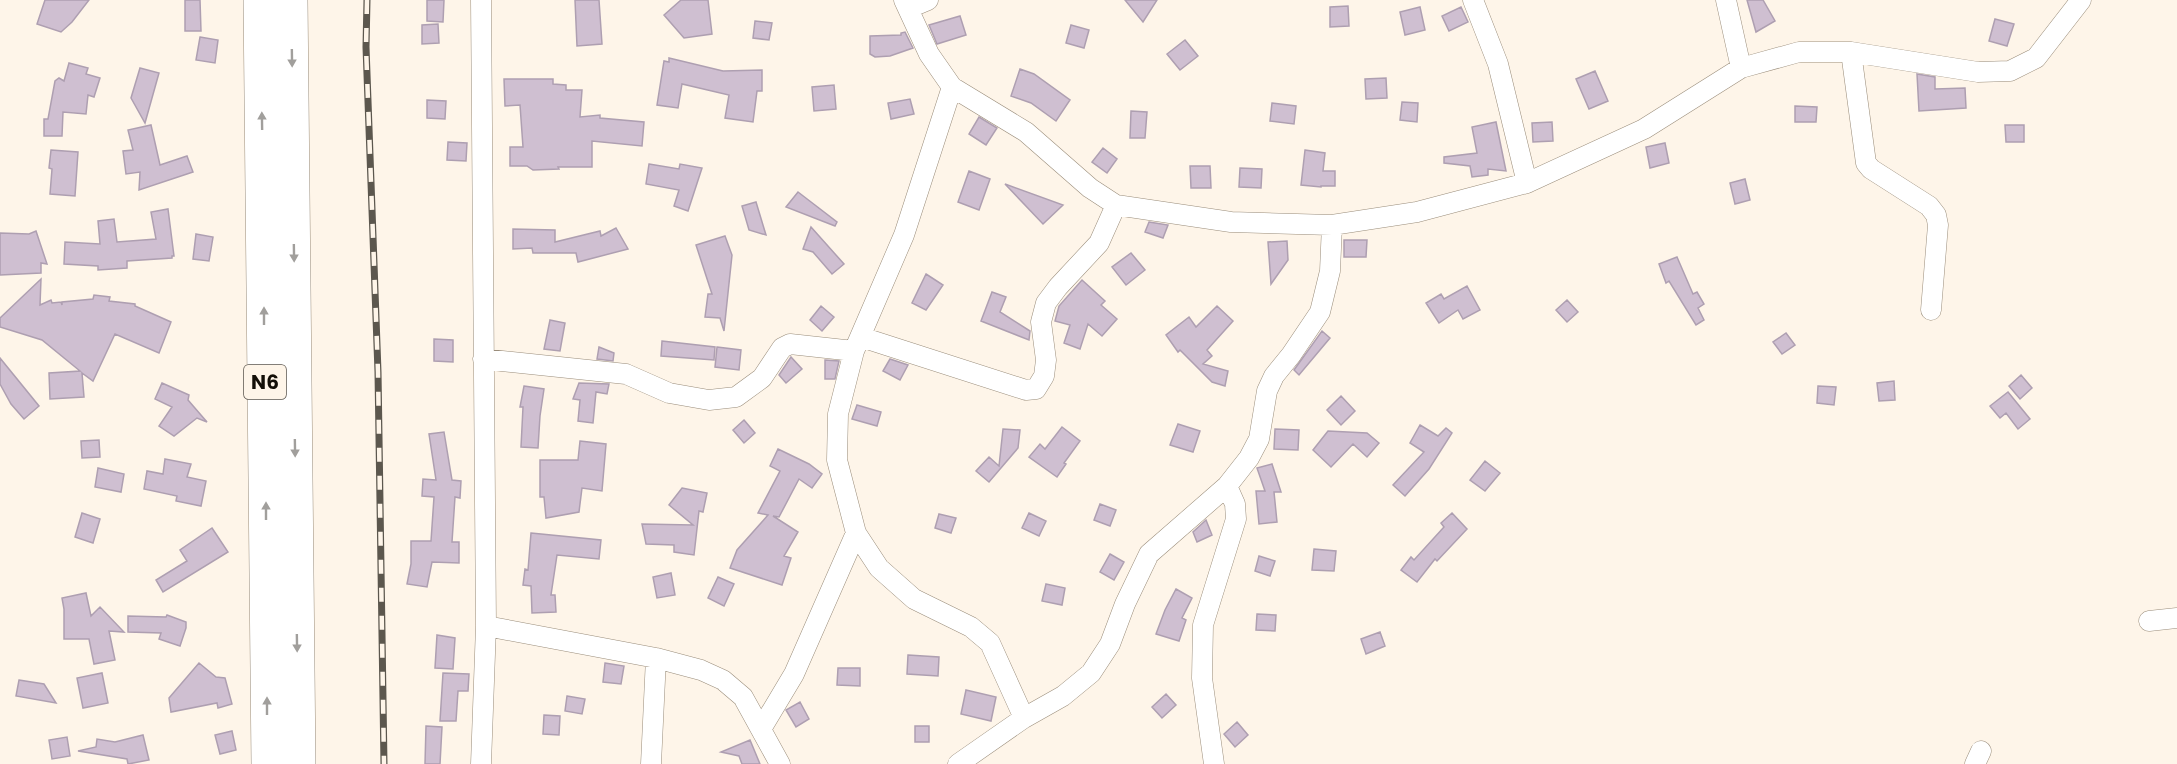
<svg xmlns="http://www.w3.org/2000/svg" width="2177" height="764" font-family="Poppins,sans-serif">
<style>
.building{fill:#cfbfd1;stroke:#ae9fb1;stroke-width:1.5}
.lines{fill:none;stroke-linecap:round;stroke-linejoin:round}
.street-casing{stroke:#9a8d7b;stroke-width:21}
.highway-casing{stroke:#9a8d7b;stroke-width:34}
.street{stroke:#fff;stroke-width:20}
.highway{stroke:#fff;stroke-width:33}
.rail-casing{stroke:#5c574e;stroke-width:7}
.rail{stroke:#fef5e9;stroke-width:4.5;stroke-dasharray:14;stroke-linecap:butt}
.oneway{fill:#a19f9c}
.labels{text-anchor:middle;stroke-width:4.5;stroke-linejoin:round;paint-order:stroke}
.shield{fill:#fef5e9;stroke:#5a544c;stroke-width:1.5}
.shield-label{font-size:20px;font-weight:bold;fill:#130f08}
</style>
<rect width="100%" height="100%" fill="#fef5e9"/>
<path class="building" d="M45 0H89L72 22 61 32 37 24Z
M185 0H200L201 31H185Z
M427 0H444L443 22 427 21Z
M575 0H599L602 44 577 46Z
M681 0H708L712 34 684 38 664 15Z
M1125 0H1157L1143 22Z
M1747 0H1763L1775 21 1756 32Z
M1348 6 1349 26 1330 27V7Z
M1420 7 1425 30 1405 35 1400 12Z
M1461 7 1468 22 1449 31 1442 16Z
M960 16 966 35 937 44 929 25Z
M1995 19 2014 24 2007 46 1989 41Z
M755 21 772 23 769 40 753 38Z
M438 24 439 43 422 44V25Z
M1071 25 1089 30 1084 48 1066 43Z
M905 32 913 48 890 56 875 57 870 54V36L901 35V33Z
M200 37 218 40 215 63 196 60Z
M1185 40 1198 56 1180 70 1167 54Z
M669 58 723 71 762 70V91H757L753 122 725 118 729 95 682 84 678 108 657 105 664 61 669 62Z
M69 63 88 68 86 74 100 78 94 97 88 95 86 114 63 112 62 136H44V119H48L55 81 59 78 64 81Z
M140 68 159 73 145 123 131 98Z
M1020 69 1034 74 1070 100 1056 121 1031 103 1011 96Z
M1595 71 1608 101 1589 109 1576 79Z
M1917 74 1935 77V89L1965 88 1966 108 1919 111Z
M1386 78 1387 98 1366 99 1365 79Z
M504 79H553V84L566 85V90H582L580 117 600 115V118L644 122 642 146 592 141V167H558L559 169 533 170 527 166H510V147H523L520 105 505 106Z
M834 85 836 109 814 111 812 87Z
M910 99 914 114 891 119 888 103Z
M427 100 446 101 445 119 427 118Z
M1402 102 1418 103 1417 122 1400 120Z
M1272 103 1296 106 1294 124 1270 121Z
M1795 106 1817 107 1816 122H1795Z
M1131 111 1147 112 1145 138H1130Z
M979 117 997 128 986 145 969 134Z
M1496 122 1506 171 1488 169V175L1472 177 1470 166 1444 163V157L1477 153 1472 127Z
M1552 122 1553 141 1533 142 1532 123Z
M151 125 160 165 187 156 193 172 139 190 140 172 126 174 123 151 133 150 128 130Z
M2005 125H2024V142H2006Z
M448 142 467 143 466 161 447 160Z
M1665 143 1669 163 1650 168 1646 147Z
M1103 148 1117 159 1107 173 1092 162Z
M51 150 78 152 75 196 50 194 52 169 49 168Z
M1305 150 1325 153 1323 171H1335V186H1321V187L1301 185Z
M649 164 679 169 680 164 702 168 688 211 674 206 679 190 646 184Z
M1190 166H1210L1211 188H1191Z
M1240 168 1262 169 1261 188 1239 187Z
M969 171 990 179 979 210 958 202Z
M1745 179 1750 200 1735 204 1730 183Z
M1005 184 1063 205 1043 224Z
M798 192 837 222 835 226 786 207Z
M756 202 766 235 749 230 742 206Z
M168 209 174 256H172V258L127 261V268L98 270V266L64 264 65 242 100 244 98 221 114 219 117 242 156 239 151 212Z
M1149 222 1168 225 1163 238 1145 232Z
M811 227 844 264 832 274 813 252 803 249Z
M616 228 628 249 578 262 576 253H533L532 248 513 249V229L555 230V242L600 231 601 236Z
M36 231 47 264 41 263V273L0 275V233L29 234Z
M196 234 213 237 209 261 193 259Z
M725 236 732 255 724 331 720 318 705 317 708 294H712L696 245Z
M1344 240H1367L1366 257H1344Z
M1287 241 1288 260 1271 284 1268 242Z
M1131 253 1145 270 1126 285 1112 267Z
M1677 257 1693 294 1697 292 1704 304 1698 308 1704 320 1696 325 1669 281 1666 283 1659 264Z
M926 274 943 285 926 310 912 303Z
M41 279 40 305 51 300 52 303 61 302 62 305V302L93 299 94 295 110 297 109 301 135 304V306L171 322 159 353 115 334 93 381 82 373 84 397 50 399 49 373 80 371 42 340 0 327V318Z
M1082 280 1105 301 1101 305 1117 319 1102 336 1088 324 1080 349 1064 343 1070 325 1055 321 1059 306Z
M1467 286 1480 310 1463 319 1458 310 1439 323 1426 303 1441 294 1444 299Z
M992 292 1006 297 1000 312 1030 331 1029 340 981 321Z
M1567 300 1578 312 1567 322 1556 310Z
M821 306 834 317 822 331 810 320Z
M1217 306 1233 321 1207 350 1212 356 1203 364 1228 371 1225 386 1212 382 1180 350 1178 352 1166 335 1189 317 1196 327Z
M550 320 565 323 560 351 544 349Z
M1322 331 1330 338 1299 375 1294 370Z
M1786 333 1795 345 1782 354 1773 342Z
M434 339 453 340V362L434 361Z
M662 341 715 347 714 360 661 356Z
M599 347 614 353 613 361 597 359Z
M717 347 741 350 739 370 715 367Z
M791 357 802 369 786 383 779 375Z
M0 358 39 406 24 419 11 404 0 384Z
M890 359 908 365 900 380 883 371Z
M825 360 839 361 835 379H825Z
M2021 375 2032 388 2020 399 2009 386Z
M1894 381 1895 400 1879 401 1877 383Z
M162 383 189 395 188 400 207 422 197 418 174 436 159 426 172 407 155 399Z
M579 383 609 384 607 394 596 392 593 423 578 421 580 400 573 399Z
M524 386 544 389 540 416 538 448 521 447 523 407H520Z
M1818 386 1836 387 1834 405 1817 403Z
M2008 392 2030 419 2018 429 2006 413 2000 418 1990 406Z
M1341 396 1355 411 1341 425 1327 410Z
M857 405 881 412 877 426 852 419Z
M744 420 755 433 744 443 733 430Z
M1178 424 1200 431 1193 452 1170 445Z
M1420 425 1438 436 1446 428 1452 433 1429 469 1405 496 1393 485 1424 452 1410 443Z
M1062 427 1080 441 1064 463 1066 464 1057 477 1029 457 1040 444 1045 449Z
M1003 429 1020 430 1018 448 989 482 976 471 989 457 999 466Z
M1275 429 1299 430 1298 450 1274 449Z
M1328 431 1367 433 1379 443 1367 457 1353 444 1331 467 1313 450Z
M444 432 452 480 461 481 460 498 455 497 452 542H459V563L432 562 427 587 407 584 411 564V541H431L434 497 422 496 423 479 436 480 429 434Z
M99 440 100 457 82 458 81 441Z
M580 441 606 444 602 491 582 488 579 512 546 518 544 497H540V460H578Z
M778 449 809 464 822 474 812 488 799 479 779 517 773 516 798 532 784 556 791 558 782 585 730 568 737 550 768 515 758 513 780 471 770 466Z
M165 459 191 464 187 477 206 481 201 506 176 501 177 496 144 489 147 471 163 474Z
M1485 461 1500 473 1485 491 1470 480Z
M1272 464 1281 492H1274L1277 522 1259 524 1256 491H1265L1257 468Z
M98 468 124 474 121 492 95 487Z
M682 488 707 493 703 512 699 511 694 555 674 552V545L646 544 642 524 693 525 669 505Z
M1100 504 1116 510 1110 526 1094 520Z
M82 513 100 519 93 543 75 537Z
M1029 513 1046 521 1039 536 1022 528Z
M1452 513 1467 529 1437 561 1435 559 1417 582 1401 570 1411 557 1414 560 1444 527 1441 523Z
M939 514 956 518 951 533 935 528Z
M1206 520 1212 535 1197 542 1193 532Z
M212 528 228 552 163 592 156 580 187 561 180 550Z
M531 533 601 540 599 559 557 555 551 595H555L556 612 532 613 531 586 523 585 525 569 528 570Z
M1314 549 1336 551 1334 571 1312 570Z
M1110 554 1124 562 1114 580 1100 572Z
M1259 556 1275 561 1270 576 1255 571Z
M671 573 675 595 657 598 653 577Z
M718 577 734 584 724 606 708 598Z
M1046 584 1065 588 1062 605 1042 601Z
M1176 589 1192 598 1182 618 1186 620 1179 641 1156 634 1165 610Z
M86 593 91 616 100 607 124 632 109 631 115 660 94 664 89 639H64V609L62 598Z
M1257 614 1276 615 1275 631 1256 630Z
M167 615 186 622V628L180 646 159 639 161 633 128 632V616L166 617Z
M1380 632 1385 646 1366 654 1361 639Z
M437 635 455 638 453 669 435 668Z
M908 655 939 657 938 676 907 674Z
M199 663 216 677 225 678 232 704 218 708 217 703 171 712 169 698Z
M605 663 624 666 621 684 603 682Z
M838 668H860V686L837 685Z
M102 673 108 703 83 708 77 678Z
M443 673 469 674 468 691H458L456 721H440Z
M19 680 44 684 56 703 16 696Z
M966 690 996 697 991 721 961 714Z
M1166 694 1176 705 1162 718 1152 707Z
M567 696 585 699 582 714 565 711Z
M800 702 809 719 796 727 786 710Z
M544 715 560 716 559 735 543 734Z
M1237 722 1248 735 1235 747 1224 734Z
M426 726 442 727 440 764H425Z
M915 726H929V742H915Z
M232 731 236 750 220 754 215 735Z
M143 735 149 760 128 764 127 759 78 751 96 747 97 739 115 742Z
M67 737 70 756 52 759 49 740Z
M750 740 760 764H742L739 756 721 752Z"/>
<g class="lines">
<g class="street-casing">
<path id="street" d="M481 0 486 626 481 764
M904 0 929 54 952 87 1026 132 1090 188 1116 205 1231 222 1332 225 1417 212 1527 183 1644 129 1741 68 1799 52H1851L1978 72 2010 71 2036 58 2081 0
M1473 0 1498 64 1527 183
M1726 0 1741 68
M909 8 928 0
M1851 52 1866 163 1871 169 1929 206 1936 215 1938 225 1931 310
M952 87 904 235 854 351 838 414 837 460 856 533 879 568 914 599 971 627 990 643 1024 718
M861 337 1026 390 1036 389 1044 376 1046 360 1041 322 1046 303 1058 287 1099 243 1116 205
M483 359 626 374 669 393 709 400 736 397 762 378 782 348 790 344 854 351
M2149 621 2177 618
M486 626 656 658 701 670 723 680 743 697 780 764
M761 729 794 674 856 533
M651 764 656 658
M958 764 1024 718 1063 696 1091 673 1110 644 1125 604 1149 554 1227 486 1249 458 1259 439 1267 391 1274 376 1291 355 1320 312 1330 271 1332 225
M1214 764 1202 678 1203 625 1236 519 1235 504 1227 486
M1975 764 1981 751"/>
</g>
<g class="highway-casing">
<path id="highway" d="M260 0 268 764
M291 0 299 764"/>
</g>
<use href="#street" class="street"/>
<use href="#highway" class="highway"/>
<g class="rail-casing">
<path id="rail" d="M367 0 366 47 378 372 384 764"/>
</g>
<use href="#rail" class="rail"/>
</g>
<defs><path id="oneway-solid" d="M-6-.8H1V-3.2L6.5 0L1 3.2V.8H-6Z" transform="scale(1.5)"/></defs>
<g class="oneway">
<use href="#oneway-solid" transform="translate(292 58) rotate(89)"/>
<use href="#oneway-solid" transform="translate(262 121) rotate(-91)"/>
<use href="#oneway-solid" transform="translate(294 253) rotate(89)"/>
<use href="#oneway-solid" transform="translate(264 316) rotate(-90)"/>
<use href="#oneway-solid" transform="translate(295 448) rotate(89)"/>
<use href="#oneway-solid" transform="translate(266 511) rotate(-90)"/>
<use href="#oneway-solid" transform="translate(297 643) rotate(89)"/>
<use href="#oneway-solid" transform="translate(267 706) rotate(-90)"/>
</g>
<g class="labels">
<rect class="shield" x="244" y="365" width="42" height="34" rx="4.5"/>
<g class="shield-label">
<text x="265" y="389">N6</text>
</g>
</g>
</svg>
